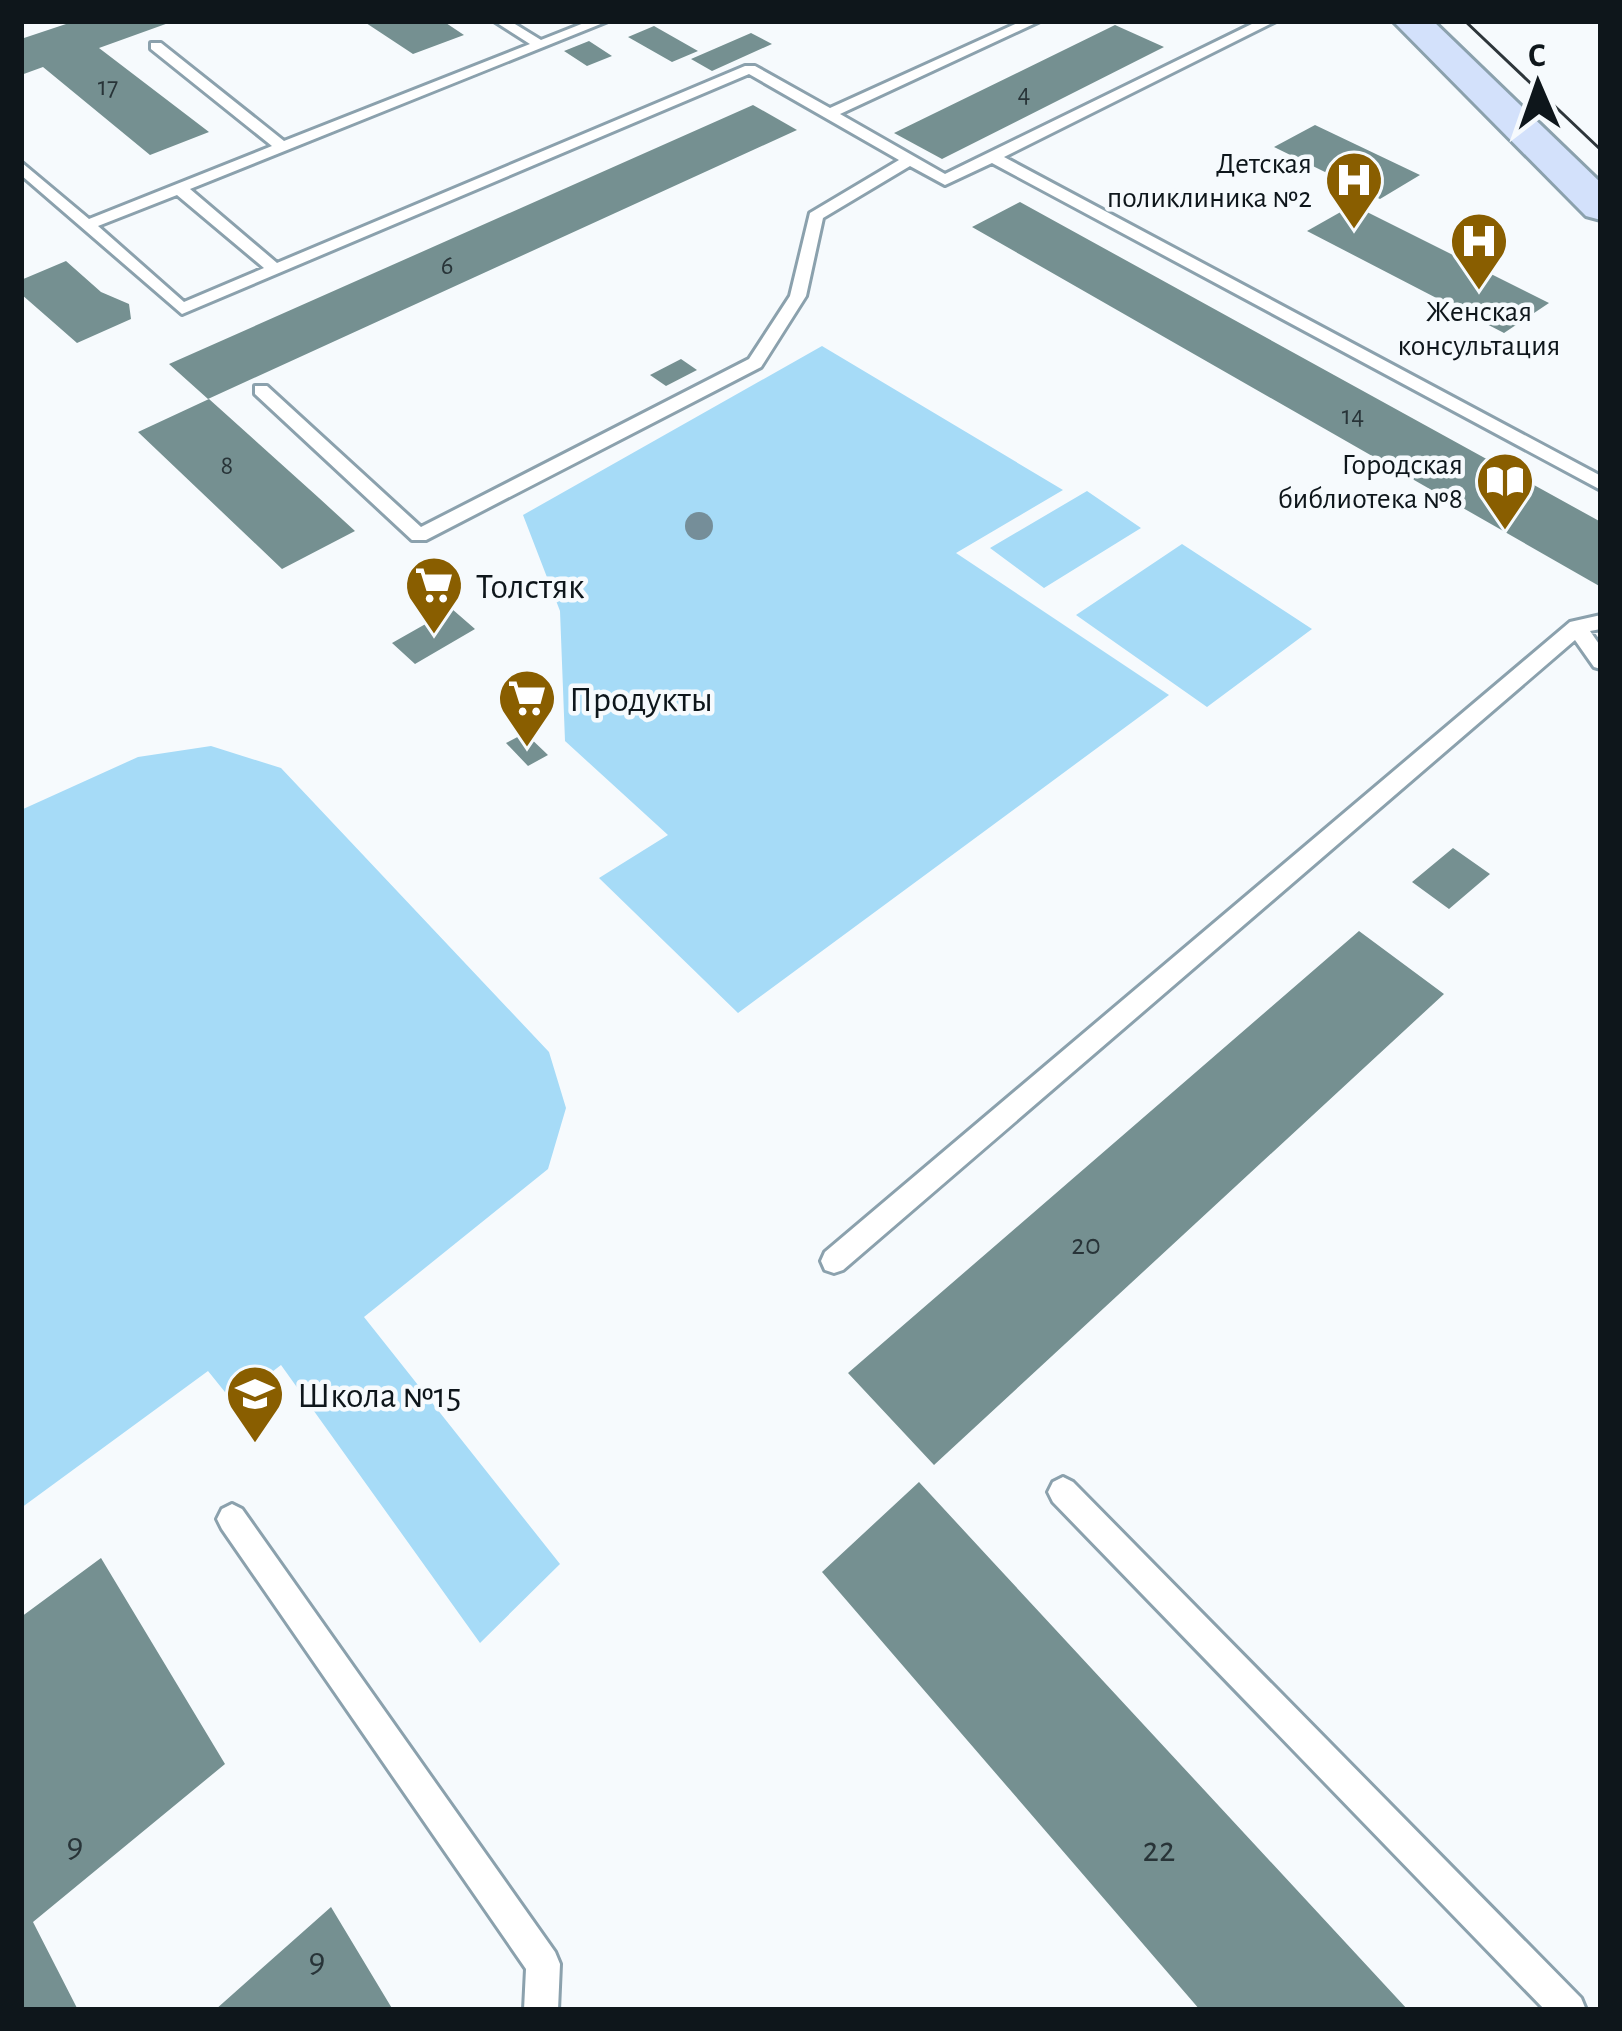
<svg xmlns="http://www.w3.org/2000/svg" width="1622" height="2031" font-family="'Alegreya Sans',sans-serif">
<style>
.green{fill:#a6dbf7}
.building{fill:#759091}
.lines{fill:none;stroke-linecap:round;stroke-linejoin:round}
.lane-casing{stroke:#8ba1ad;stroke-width:6}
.secondary-casing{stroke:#8ba1ad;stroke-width:6}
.lane{fill:#fff;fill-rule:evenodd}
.secondary{fill:#d3e1fb;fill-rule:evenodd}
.tram{stroke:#2e363b;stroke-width:3}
.tree{fill:#758e99}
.labels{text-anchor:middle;stroke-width:9;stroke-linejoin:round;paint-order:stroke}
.far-number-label{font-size:27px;fill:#283438}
.far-poi-label{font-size:30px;fill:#0e161b;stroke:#f6fafd;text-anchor:end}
.number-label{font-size:30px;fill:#283438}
.poi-label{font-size:36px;fill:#0e161b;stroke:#f6fafd;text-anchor:start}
.near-number-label{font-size:36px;fill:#283438}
</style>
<rect width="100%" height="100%" fill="#f6fafd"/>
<path class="green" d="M822 346 1063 490 956 553 1169 695 738 1013 599 878 668 835 565 741 560 611 523 515Z
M1087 491 1141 528 1044 588 990 548Z
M1182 544 1312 629 1207 707 1076 615Z
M211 746 281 768 549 1052 566 1108 548 1169 364 1317 560 1564 480 1643 281 1365 233 1402 208 1371 21 1508V810L138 757Z"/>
<path class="building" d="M75 21H174L99 48 209 132 150 155 43 67 21 75V39Z
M363 21H443L464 35 413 54Z
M1115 25 1164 47 942 159 894 133Z
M654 26 698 51 672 62 628 37Z
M751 33 772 44 712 71 691 59Z
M589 41 612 56 587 66 564 51Z
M753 105 797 130 208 399 169 364Z
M1315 125 1420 175 1380 199 1274 147Z
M1020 202 1601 522V587L972 227Z
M1353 205 1549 303 1504 333 1307 231Z
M66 261 101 292 129 304 131 319 77 343 21 294V280Z
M681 359 697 370 666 386 650 375Z
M209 399 319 498 355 531 282 569 138 432Z
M452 609 475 629 415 664 392 643Z
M525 733 548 755 528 766 506 743Z
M1453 848 1490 874 1449 909 1412 882Z
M1359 931 1444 994 934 1465 848 1373Z
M919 1482 992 1561 1408 2010H1200L822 1572Z
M101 1558 225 1764 33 1922 78 2010H21V1617Z
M331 1907 393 2010H215Z"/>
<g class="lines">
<g class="lane-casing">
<path id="lane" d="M494 21H510L541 40 589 21H608L190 189 277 263 745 66H755L830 108 1022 21H1040L840 114 945 174 1258 21H1276L1004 157 1601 476V490L992 163 945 185 910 166 823 218 806 296 761 367 426 540H412L255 394V386H267L421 527 749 359 790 296 810 213 899 160 749 74 182 314 21 175V162L89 219 272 146 151 49V43H161L284 141 530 44ZM177 195 264 268 184 302 98 226Z
M1601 615V629L1590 631 1601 647V669L1594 667 1575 640 843 1270 834 1273 825 1270 821 1261 825 1252 1570 622Z
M1063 1477 1073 1482 1581 1998 1586 2010H1545L1053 1502 1048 1492 1053 1482Z
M232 1504 242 1509 555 1952 560 1964 558 2010H524L526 1969 222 1529 217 1519 222 1509Z"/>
</g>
<g class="secondary-casing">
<path id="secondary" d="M1393 21H1433L1601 183V220L1586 216Z"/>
</g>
<use href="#lane" class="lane"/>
<use href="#secondary" class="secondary"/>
<path class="tram" d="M1465 21 1601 150"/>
</g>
<circle class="tree" cx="699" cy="526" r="14"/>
<defs>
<g id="hospital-pin" transform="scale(3)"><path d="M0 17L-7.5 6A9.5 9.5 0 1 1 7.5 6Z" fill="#895e00" stroke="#f6fafd"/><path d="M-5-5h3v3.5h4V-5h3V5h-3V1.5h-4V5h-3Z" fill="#fff"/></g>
<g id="library-pin" transform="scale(3)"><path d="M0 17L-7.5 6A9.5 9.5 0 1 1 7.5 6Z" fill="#895e00" stroke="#f6fafd"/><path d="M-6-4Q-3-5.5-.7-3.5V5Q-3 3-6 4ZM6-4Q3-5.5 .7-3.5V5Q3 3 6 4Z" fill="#fff"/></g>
<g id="supermarket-pin" transform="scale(3)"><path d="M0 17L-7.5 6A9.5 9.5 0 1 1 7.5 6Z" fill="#895e00" stroke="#f6fafd"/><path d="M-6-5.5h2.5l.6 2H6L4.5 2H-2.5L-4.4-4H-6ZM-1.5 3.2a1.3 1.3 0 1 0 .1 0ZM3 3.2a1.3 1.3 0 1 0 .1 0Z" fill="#fff"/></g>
<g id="school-pin" transform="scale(3)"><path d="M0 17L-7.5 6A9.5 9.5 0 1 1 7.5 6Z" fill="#895e00" stroke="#f6fafd"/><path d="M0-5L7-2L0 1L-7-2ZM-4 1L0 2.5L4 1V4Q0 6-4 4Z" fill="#fff"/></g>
</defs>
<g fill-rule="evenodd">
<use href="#hospital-pin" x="1354" y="180"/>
<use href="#hospital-pin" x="1479" y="241"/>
<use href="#library-pin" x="1505" y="481"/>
<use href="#supermarket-pin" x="434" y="585"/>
<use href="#supermarket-pin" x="527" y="698"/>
<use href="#school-pin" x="255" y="1394"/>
</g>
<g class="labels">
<g class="far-number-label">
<text x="108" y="95">17</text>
<text x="1024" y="102">4</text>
<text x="447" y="274">6</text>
<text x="1353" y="424">14</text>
<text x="227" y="474">8</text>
</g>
<g class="far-poi-label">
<text x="1312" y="173">Детская<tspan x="1312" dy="34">поликлиника №2</tspan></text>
<text x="1479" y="321" text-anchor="middle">Женская<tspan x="1479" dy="34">консультация</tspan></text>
<text x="1463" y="474">Городская<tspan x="1463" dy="34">библиотека №8</tspan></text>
</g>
<g class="number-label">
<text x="1086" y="1254">20</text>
</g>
<g class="poi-label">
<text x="476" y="598">Толстяк</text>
<text x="569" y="711">Продукты</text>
<text x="297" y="1407">Школа №15</text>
</g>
<g class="near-number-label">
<text x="75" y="1856">9</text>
<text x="1159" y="1861">22</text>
<text x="317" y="1971">9</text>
</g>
</g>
<rect width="1622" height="2031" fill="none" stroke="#0e161b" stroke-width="48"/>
<g transform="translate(1538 84) rotate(358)" stroke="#f6fafd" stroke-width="9" paint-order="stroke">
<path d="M0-9L21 45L0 30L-21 45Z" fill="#0e161b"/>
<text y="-18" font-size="33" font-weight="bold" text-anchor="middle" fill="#0e161b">С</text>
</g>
</svg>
